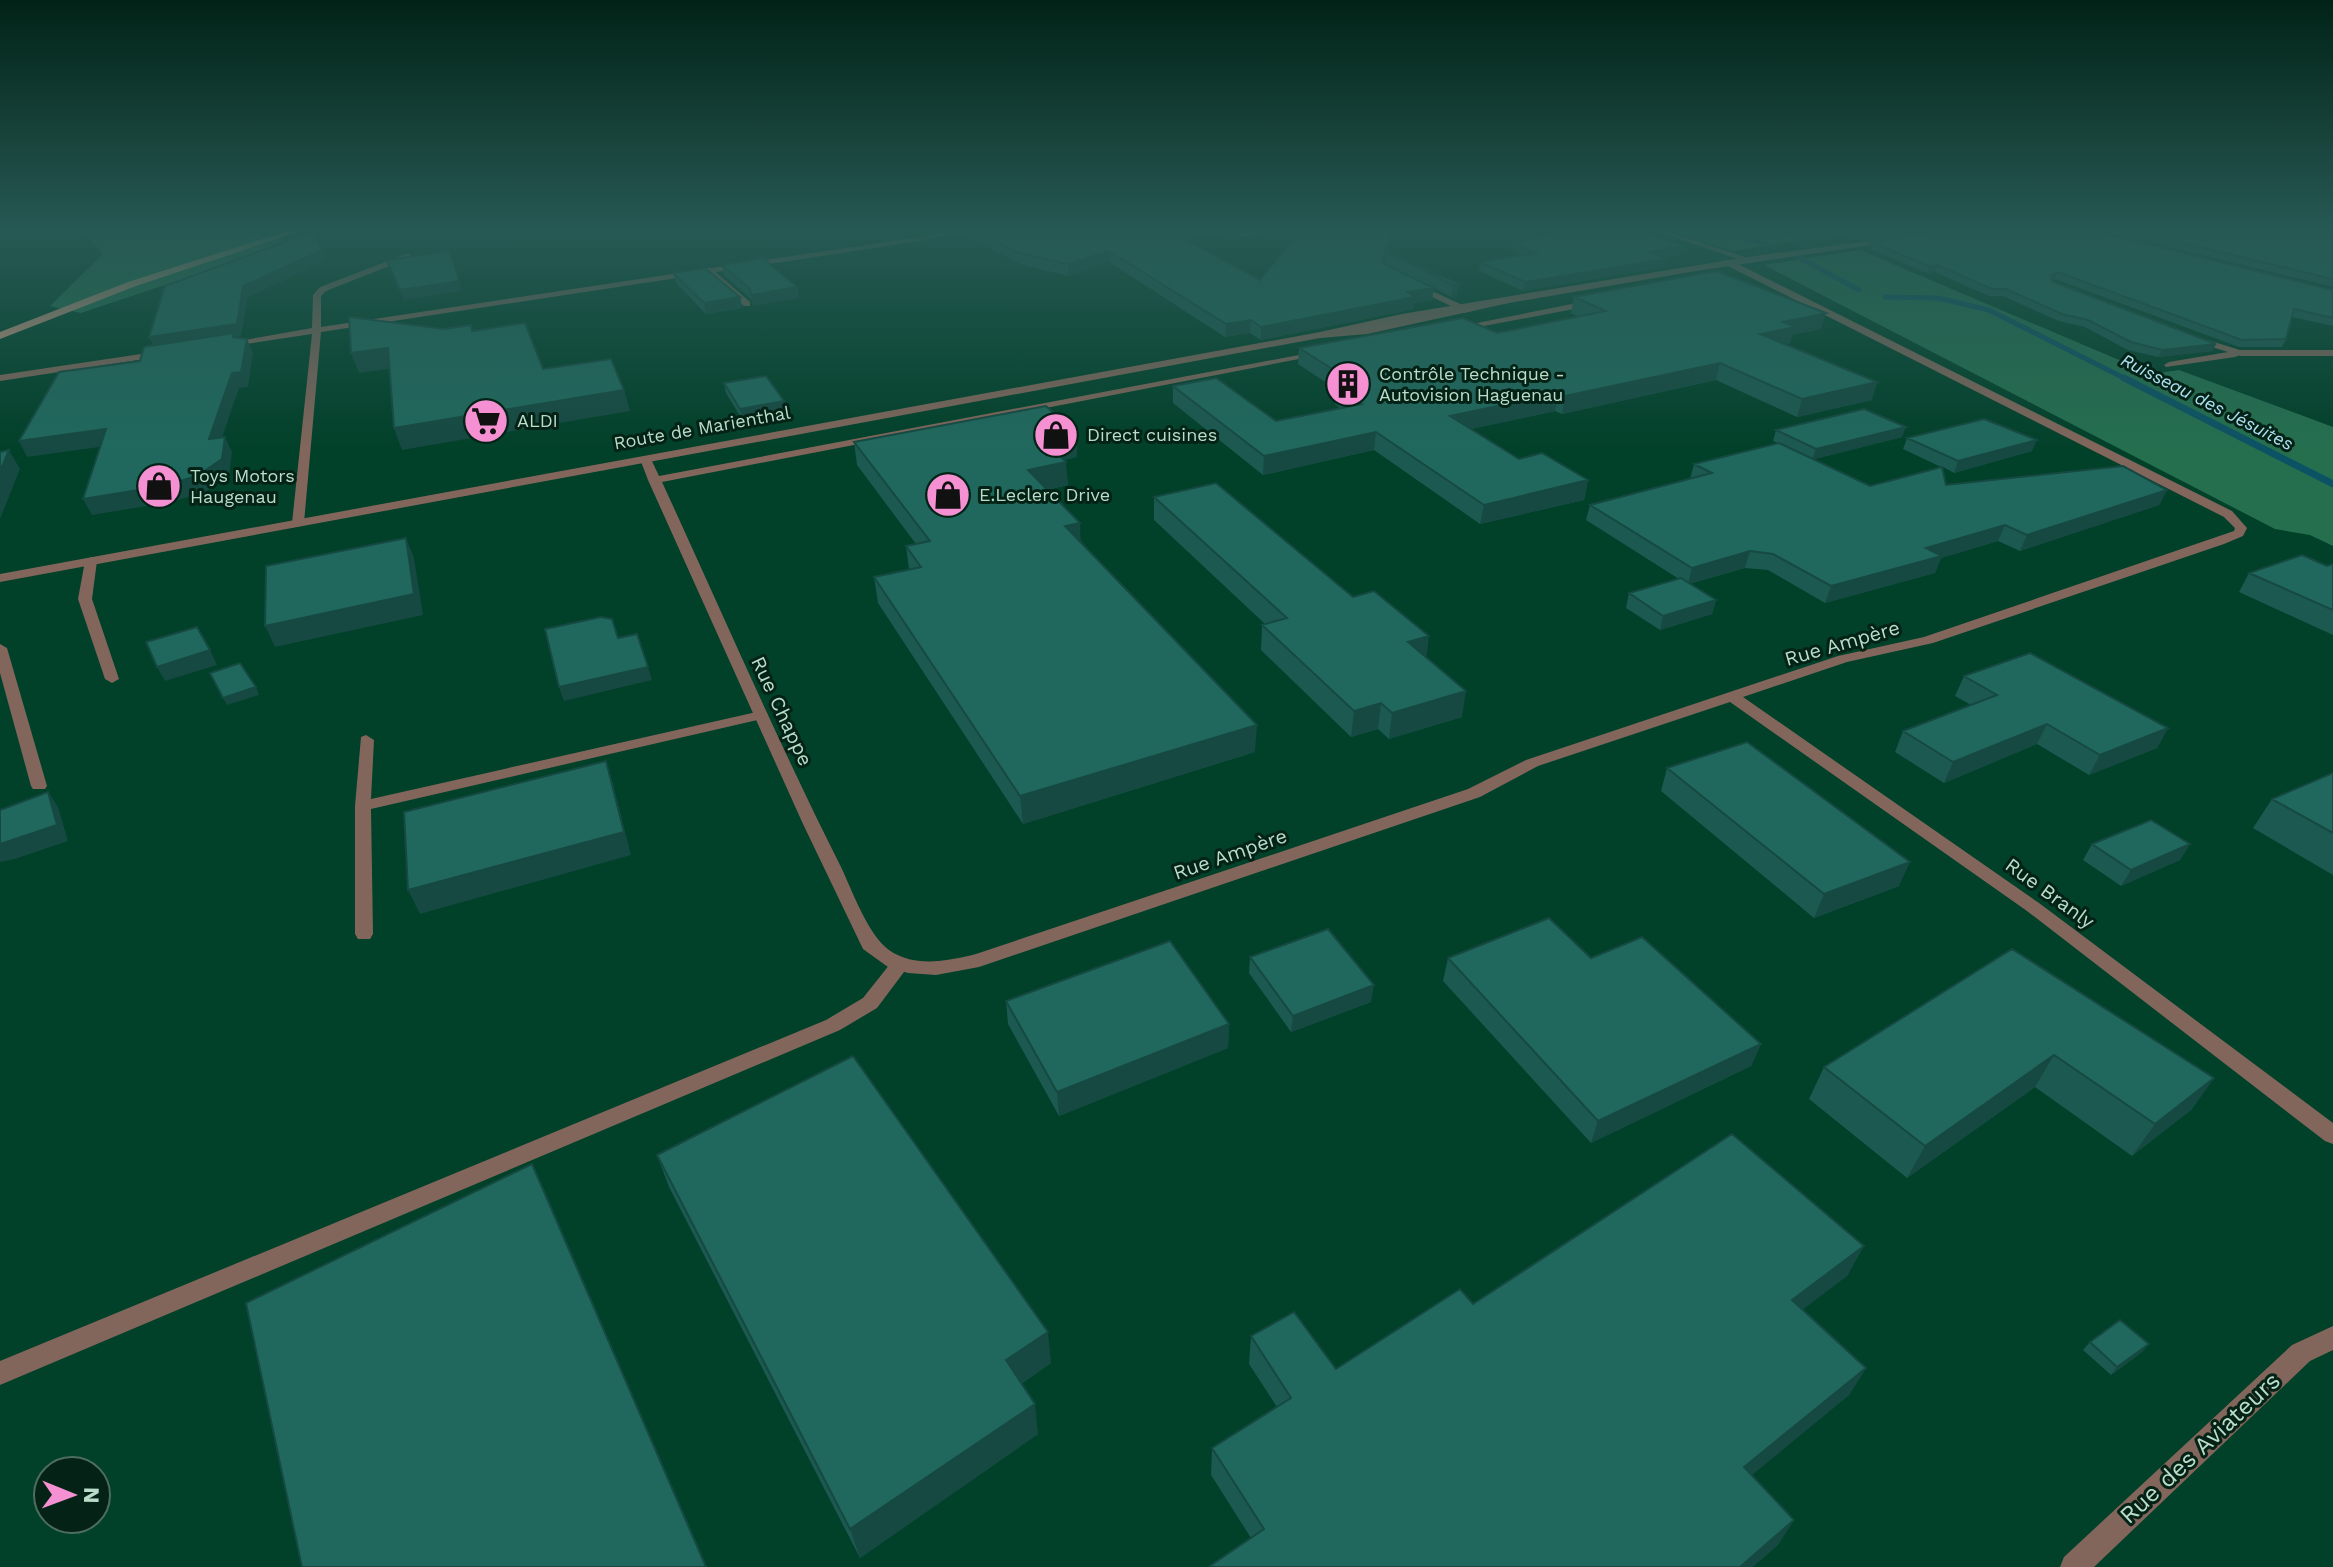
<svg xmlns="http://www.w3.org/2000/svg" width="2333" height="1567" font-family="'Work Sans',sans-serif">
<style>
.green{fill:#256f4f}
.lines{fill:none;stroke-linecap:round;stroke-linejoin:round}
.stream-far1{stroke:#0c5265;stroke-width:5}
.stream{stroke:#0c5265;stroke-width:7}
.service{fill:#83665b;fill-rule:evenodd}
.minor{fill:#83665b;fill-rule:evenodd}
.tertiary{fill:#83665b;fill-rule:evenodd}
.primary{fill:#ce957f;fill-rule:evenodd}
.wall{fill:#1c5950;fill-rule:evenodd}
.shaded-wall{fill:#164941}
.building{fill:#20685d;stroke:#164941;stroke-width:2}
.labels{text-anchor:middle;stroke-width:6;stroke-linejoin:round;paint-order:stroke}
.far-poi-label{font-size:18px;fill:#baddca;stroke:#042316;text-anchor:start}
.far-water-label{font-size:18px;font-style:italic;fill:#aee2f4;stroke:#042316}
.far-street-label{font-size:18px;fill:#baddca;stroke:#042316}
.street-label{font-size:20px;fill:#baddca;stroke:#042316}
.near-street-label{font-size:24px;fill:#baddca;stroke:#042316}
</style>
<rect width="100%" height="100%" fill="#014029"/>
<path class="green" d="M83 232H250L290 243 81 313 50 306 103 254Z
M1674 232H1779L1800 240 1733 251Z
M1860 250 2152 374 2179 370 2333 427V546L2310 535 2275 529 1764 265Z"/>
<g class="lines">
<path class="stream-far1" d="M1726 232 1771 246
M1798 257 1859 290
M1885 297 1938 298 1989 310 2128 380"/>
<path class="stream" d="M2124 378 2333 484"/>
<path class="service" d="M946 232H963L918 241 914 239Z
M1269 232 1244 237 1240 235 1250 232Z
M705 268H711L750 302V306H744L705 272Z
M1413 282 1471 309 1472 311 1465 313 1410 286 1409 284Z
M2195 336 2243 351 2245 353 2235 357 2166 367 2164 365 2169 362 2228 352 2192 341 2190 339Z
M91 557 97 561 92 599 119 679 112 683 105 679 78 599 85 561Z
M761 711 766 712 768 715 766 718 371 809 373 934 370 939H358L355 934V806L361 737 366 735 374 740 371 799Z
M901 957 908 959 910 964 877 1008 840 1030 0 1385V1361L826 1020 863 998 894 959Z"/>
<path class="minor" d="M1659 232H1670L1748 258 1741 260Z
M918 237 921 241 321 332 304 523 298 527 292 523 312 334 227 347 222 344 312 328 313 295 320 287 409 253 412 257 326 291 321 296V327Z
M1724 260H1730L2232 511 2247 528 2243 536 2224 544 1933 643 1847 662 1743 697 2039 903 2333 1123V1144L2325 1141 2027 911 1730 702 1538 766 1480 797 979 967 936 975 908 973 888 967 863 949 803 824 648 480 640 459 642 457H650L659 476 1320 351 1325 354 662 482C721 610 777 740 841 867 852 890 868 935 889 950 914 968 948 961 976 954L1468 789 1526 760 1838 656 1924 637 2234 531 2235 528 2224 517 1724 264Z
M1592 300 1596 303 1595 305 1457 331 1452 328Z
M2333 350V356H2240L2235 353 2240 350Z
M161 351 166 354 164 356 0 381V375Z
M0 644 7 648 47 786 45 789H33L31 786 0 673Z
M2333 1326V1350L2310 1361 2094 1567H2060L2064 1557 2292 1345Z"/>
<path class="tertiary" d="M1935 232H1959L1696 271 1509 303 1367 334 1320 338 0 582V574L1320 332 1402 314 1747 257Z"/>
<path class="primary" d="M284 232H298L136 286 0 339V332L128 282Z"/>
</g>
<path class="wall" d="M964 232H1231L1185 239 1260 280 1299 232H1397L1388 252 1459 284 1457 296 1451 297 1434 288 1432 300 1414 303V309L1261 340 1250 333 1225 337 1109 262 1068 276 1020 264 965 235ZM1389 266H1391L1427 285Z
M1819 232H1913L1851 240 1835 233Z
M2108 232H2333V287Z
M1871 242 2333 290V326L2292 317 2286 339 2282 347H2239L2055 279 2052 281 2213 351 2158 357 2128 350 2085 327 2059 321 2003 296H1989L1935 272 1927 273 1869 248Z
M1512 243 1682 254 1664 258 1667 259 1665 267 1523 291 1479 271 1480 262 1521 255 1511 251Z
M722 265 797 287 799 298 753 306 752 300 724 275Z
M673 273 740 297 742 308 706 314 676 283Z
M1574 297 1821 329 1792 335 1790 343 1785 344 1872 400 1797 417 1716 380 1562 414 1555 411 1471 429 1519 459 1588 480 1584 500 1480 524 1374 450 1263 475 1173 403V386L1276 421 1340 408 1335 404 1336 389 1298 364 1299 348 1497 333 1579 317 1571 313Z
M724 383 786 411 742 419 726 393Z
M1776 430 1902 437 1814 459 1870 486 1941 467 1903 449 1907 438 2032 451 1954 473 1943 467 1946 485 2167 490 2159 505 2020 551 1998 541 1941 558 1935 573 1825 603 1768 570 1745 568 1689 584 1716 600 1712 614 1660 630 1626 608 1629 593 1679 579 1586 520 1590 505 1690 479 1694 464 1778 443 1773 441Z
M1076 434 1077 457 1064 460 1068 485 1047 490 1081 541 1255 752 1023 824 878 603 874 577 909 569 906 546 916 544 857 465 854 442Z
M1154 497 1426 658 1462 717 1389 739 1378 729 1351 737 1261 650 1262 625 1265 624 1154 520Z
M2333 564V635L2239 592 2249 573 2327 566Z
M1964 676 2168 728 2157 748 2089 775 2037 744 1944 783 1895 752 1903 731 1971 705 1955 696Z
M1667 768 1899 886 1814 918 1661 791Z
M2333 773V875L2253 828 2272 799Z
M2092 844H2190L2180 860 2121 886 2083 860Z
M2012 949 2214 1078 2191 1110 2132 1156 2035 1087 1907 1178 1809 1099 1824 1067Z
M1250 957 1371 1002 1291 1032 1249 973Z
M1448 958H1591L1761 1044 1751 1066 1591 1143 1443 981Z
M1006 1001 1229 1024 1228 1048 1059 1116 1008 1024Z
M657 1155 1051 1363 1021 1384 1038 1434 860 1558 669 1187Z
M1848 1275 1803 1309 1866 1368 1849 1395 1751 1475 1794 1520 1777 1546 1251 1538 1211 1475 1212 1448 1277 1407 1249 1364 1251 1336 1336 1369 1473 1304Z
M2090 1342 2149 1344 2142 1352 2111 1375 2083 1350Z"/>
<path class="shaded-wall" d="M1169 232H1231L1169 241Z
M1393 232H1397L1387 254H1385L1384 266 1382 257Z
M1866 232H1913L1851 240 1852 234Z
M1684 246 1682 254 1648 261 1649 252Z
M322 250 326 261 248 297 241 336 155 349 149 337 243 286Z
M450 251 462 291 404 300 400 290Z
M1109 251V262L1068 276V264Z
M1667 259 1665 267 1523 291 1525 282Z
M1938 265 1935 272 1927 273 1929 266Z
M2058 272 2055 279 2047 283 2050 276Z
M1459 284 1457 296 1451 297 1453 285Z
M797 287 799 298 753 306 751 295Z
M1434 288 1432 300 1414 303V309L1261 340V327L1407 292Z
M740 297 742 308 706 314 704 303Z
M1826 313 1821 329 1792 335 1790 343 1756 350 1760 334 1783 322Z
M1251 320 1250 333 1225 337 1226 324Z
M247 339 253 353 248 387 239 388 216 455 209 439 232 373Z
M2216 344 2213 351 2158 357 2162 350Z
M388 348 396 368 359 373 351 353Z
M1720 363 1716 380 1562 414 1565 396Z
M1877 382 1872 400 1797 417 1802 399Z
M624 390 630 411 402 450 394 428Z
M1559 393 1555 411 1448 434 1450 416Z
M784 401 786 411 742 419 740 409Z
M1906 427 1902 437 1812 460 1816 449Z
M106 429 114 445 27 457 19 441Z
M1376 432 1374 450 1263 475 1264 456Z
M1076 434 1077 457 1045 463 1044 440Z
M225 437 232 452 229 475 205 492 171 502 92 515 83 499Z
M2037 440 2032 451 1954 473 1958 461Z
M9 450 20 469 0 519V472Z
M1066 462 1068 485 1030 493 1028 470Z
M1588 480 1584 500 1480 524 1484 505Z
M2167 490 2159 505 2020 551 2027 535Z
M1080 523 1081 547 1065 526Z
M2005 525 1998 541 1941 558 1935 573 1825 603 1831 586 1926 548Z
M406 538 414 558 423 615 275 647 265 626Z
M1750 551 1745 568 1688 584 1692 568Z
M1716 600 1712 614 1660 630 1663 616Z
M1429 636 1426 661 1408 642Z
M210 650 217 665 165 681 157 667Z
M648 667 652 680 564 701 559 687Z
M256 687 259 695 227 705 223 698Z
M1466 691 1462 717 1389 739 1392 713Z
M1381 703 1378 729 1351 737 1354 711Z
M2047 724 2037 744 1944 783 1953 762Z
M1257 725 1255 752 1023 824 1020 796Z
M2168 728 2157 748 2089 775 2100 755Z
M606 761 613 784 631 855 420 914 408 890Z
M48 792 58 807 68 841 15 859 0 862V844Z
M2190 844 2180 860 2121 886 2131 870Z
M1910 862 1899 886 1814 918 1824 894Z
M1374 985 1371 1002 1291 1032 1293 1016Z
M1229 1024 1228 1048 1059 1116 1057 1092Z
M1761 1044 1751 1066 1591 1143 1598 1121Z
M2054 1055 2035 1087 1907 1178 1925 1146Z
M2214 1078 2191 1110 2132 1156 2155 1124Z
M532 1164 547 1196 707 1567H706Z
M1864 1246 1848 1275 1778 1328 1792 1300Z
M1048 1332 1051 1363 1010 1391 1006 1360Z
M2149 1344 2142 1352 2111 1375 2117 1367Z
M1866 1368 1849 1395 1729 1494 1744 1467Z
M1035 1404 1038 1434 860 1558 850 1529Z
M1794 1520 1777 1546 1753 1567H1740Z"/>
<path class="building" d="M312 232H314L322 250 243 286 237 324 149 337 165 286Z
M979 232H1172L1260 280 1299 232H1393L1385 251 1459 284 1453 285 1393 255 1385 254 1382 257 1384 264 1434 288 1407 292 1415 297 1261 327 1251 320 1226 324 1109 251 1068 264 1019 253Z
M1559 232H1646L1684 246 1649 252 1667 259 1525 282 1480 262 1536 253 1512 243Z
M1938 232H2099L2333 290V318L2294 309 2286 339 2242 340 2058 272 2050 276 2053 282 2216 344 2162 350 2131 342 2088 320 2062 314 2006 289H1992L1938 265 1929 266 1871 242Z
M2138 232H2333V279Z
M450 251 459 281 400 290 387 260Z
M763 258 797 287 751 295 750 289 722 265Z
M705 268 740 297 704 303 673 273Z
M1716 271 1826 313 1783 322 1795 327 1760 334 1877 382 1802 399 1720 363 1565 396 1559 393 1450 416 1519 459 1542 453 1588 480 1484 505 1376 432 1264 456 1173 386 1216 378 1276 421 1362 404 1336 387 1355 383 1299 348 1463 318 1497 333 1606 311 1574 297Z
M349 317 444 329 471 325 472 331 525 323 543 369 611 359 624 390 394 428 388 348 351 353Z
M233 333V337L247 339 241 372 232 373 209 439 225 437 222 459 197 476 163 486 83 499 106 429 19 441 59 372 140 361 144 347Z
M766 376 784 401 740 409 724 383Z
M1046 406 1076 434 1044 440 1066 462 1028 470 1080 523 1065 526 1257 725 1020 796 874 577 921 567 906 546 930 541 854 442Z
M1864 409 1906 427 1816 449 1776 430Z
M1984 419 2037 440 1958 461 1907 438Z
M1779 443 1870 486 1942 467 1946 485 2123 466 2167 490 2027 535 2005 525 1926 548 1942 556 1831 586 1773 554 1750 551 1692 568 1590 505 1712 473 1694 464Z
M9 450 0 472V452Z
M1216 483 1353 597 1374 591 1429 636 1408 642 1466 691 1392 713 1381 703 1354 711 1262 625 1287 618 1154 497Z
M406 538 414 594 265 626 266 566Z
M2302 555 2327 566 2333 564V610L2249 573Z
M1681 578 1716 600 1663 616 1629 593Z
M601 617 612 619 618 638 637 634 648 667 559 687 545 629Z
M197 627 210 650 157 667 146 642Z
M2030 653 2168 728 2100 755 2047 724 1953 762 1903 731 1997 695 1964 676Z
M240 663 256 687 223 698 210 673Z
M1747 742 1910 862 1824 894 1667 768Z
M606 761 624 832 408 890 404 812Z
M2333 773V833L2272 799Z
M48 792 57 825 0 844V810Z
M2151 820 2190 844 2131 870 2092 844Z
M1549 918 1591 958 1642 937 1761 1044 1598 1121 1448 958Z
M1328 929 1374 985 1293 1016 1250 957Z
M1170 941 1229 1024 1057 1092 1006 1001Z
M2012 949 2214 1078 2155 1124 2054 1055 1925 1146 1824 1067Z
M853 1056 1048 1332 1006 1360 1035 1404 850 1529 657 1155Z
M1732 1134 1864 1246 1792 1300 1866 1368 1744 1467 1794 1520 1740 1567H1211L1210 1566 1264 1529 1212 1448 1291 1398 1251 1336 1294 1312 1336 1369 1460 1289 1473 1304Z
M532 1164 706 1567H302L246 1303Z
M2120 1320 2149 1344 2117 1367 2090 1342Z"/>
<linearGradient id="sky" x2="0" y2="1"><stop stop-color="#012317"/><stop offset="0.51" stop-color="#275954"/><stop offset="1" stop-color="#275954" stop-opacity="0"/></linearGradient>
<rect width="2333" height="451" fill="url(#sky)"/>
<defs>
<g id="building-disc" transform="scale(2.3)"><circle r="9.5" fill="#f591d2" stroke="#042316"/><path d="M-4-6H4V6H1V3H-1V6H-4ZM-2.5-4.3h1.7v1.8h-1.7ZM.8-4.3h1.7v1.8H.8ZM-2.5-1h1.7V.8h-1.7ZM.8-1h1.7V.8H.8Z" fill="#111"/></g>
<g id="supermarket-disc" transform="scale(2.3)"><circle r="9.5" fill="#f591d2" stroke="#042316"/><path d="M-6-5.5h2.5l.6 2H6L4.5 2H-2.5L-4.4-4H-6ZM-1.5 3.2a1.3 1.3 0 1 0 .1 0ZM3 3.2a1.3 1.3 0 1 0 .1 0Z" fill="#111"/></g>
<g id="shop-disc" transform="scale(2.3)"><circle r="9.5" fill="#f591d2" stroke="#042316"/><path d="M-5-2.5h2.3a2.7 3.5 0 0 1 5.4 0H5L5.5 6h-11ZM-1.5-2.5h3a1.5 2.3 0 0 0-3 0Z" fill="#111"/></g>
</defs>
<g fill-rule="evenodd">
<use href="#building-disc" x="1348" y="384"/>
<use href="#supermarket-disc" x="486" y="421"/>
<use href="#shop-disc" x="1056" y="435"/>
<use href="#shop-disc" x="159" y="486"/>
<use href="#shop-disc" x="948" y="495"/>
</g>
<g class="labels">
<g class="far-poi-label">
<text x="1379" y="380">Contrôle Technique -<tspan x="1379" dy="21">Autovision Haguenau</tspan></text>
<text x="517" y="427">ALDI</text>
<text x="1087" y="441">Direct cuisines</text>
<text x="190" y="482">Toys Motors<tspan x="190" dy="21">Haugenau</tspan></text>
<text x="979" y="501">E.Leclerc Drive</text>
</g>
<g class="far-water-label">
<text transform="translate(2207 402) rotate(27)" y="6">Ruisseau des Jésuites</text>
</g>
<g class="far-street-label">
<text transform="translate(702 428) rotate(-10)" y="6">Route de Marienthal</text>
</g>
<g class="street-label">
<text transform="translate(1842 643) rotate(-16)" y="7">Rue Ampère</text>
<text transform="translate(782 711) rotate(65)" y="7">Rue Chappe</text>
<text transform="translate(1230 854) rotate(-19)" y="7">Rue Ampère</text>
<text transform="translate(2050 893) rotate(36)" y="7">Rue Branly</text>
</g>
<g class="near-street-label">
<text transform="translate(2200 1448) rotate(-43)" y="8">Rue des Aviateurs</text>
</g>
</g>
<g transform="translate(72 1495) rotate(91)"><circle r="38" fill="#042316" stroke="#4d6d5e" stroke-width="2"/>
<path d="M0-6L14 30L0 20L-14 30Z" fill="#f591d2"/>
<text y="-12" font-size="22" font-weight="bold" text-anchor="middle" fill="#baddca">N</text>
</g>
</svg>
